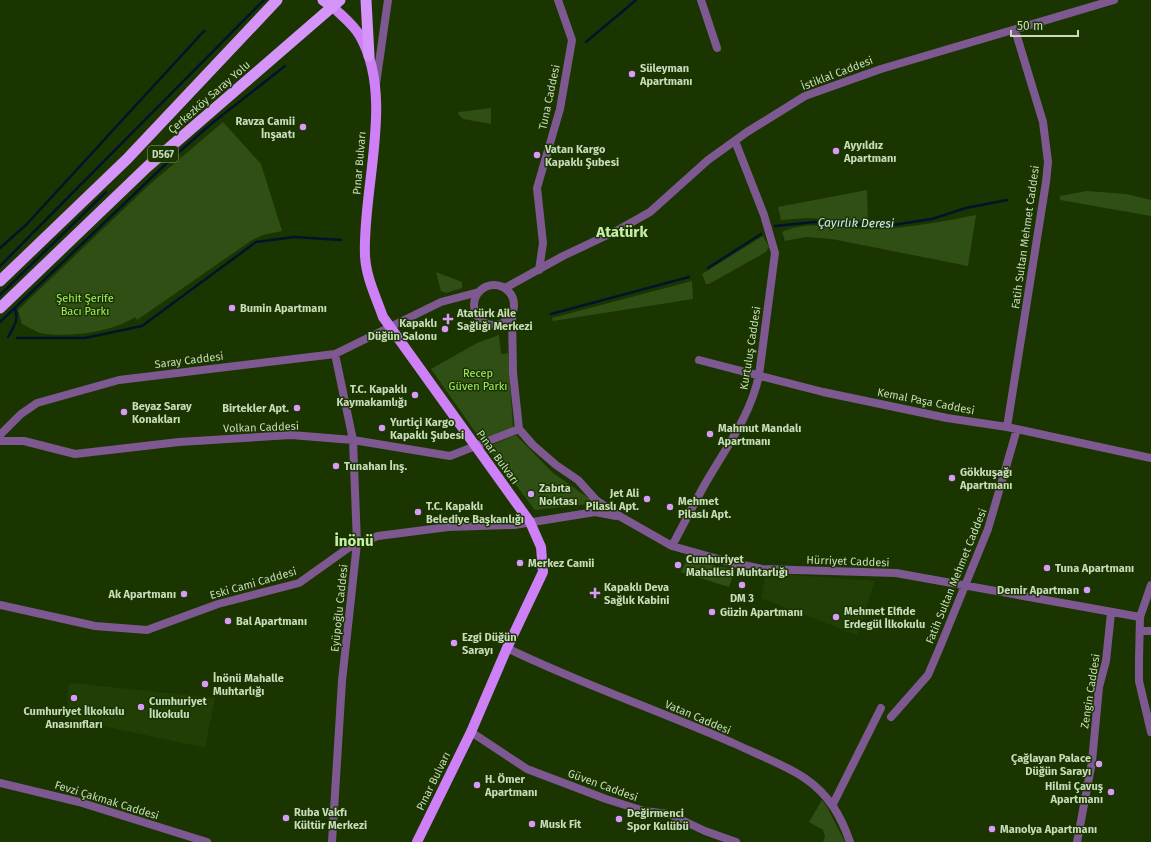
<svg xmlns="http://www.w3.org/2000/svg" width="1151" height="842" font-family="'Fira Sans',sans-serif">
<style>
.built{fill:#213e04}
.green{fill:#304f14}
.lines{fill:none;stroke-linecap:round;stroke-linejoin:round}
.stream{stroke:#00142e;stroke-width:2.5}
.tertiary{stroke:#7e5991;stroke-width:8}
.primary{stroke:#ce81f6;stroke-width:10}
.trunk{stroke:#d594f8;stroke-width:11}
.poi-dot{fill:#d89bf8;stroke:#1b3501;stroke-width:1.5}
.labels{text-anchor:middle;stroke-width:3;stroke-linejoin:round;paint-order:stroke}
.shield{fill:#1b3501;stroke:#93aa82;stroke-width:1}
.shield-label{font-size:10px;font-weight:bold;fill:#c7dcba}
.poi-label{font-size:11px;font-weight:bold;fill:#c7dcba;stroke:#1b3501;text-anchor:start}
.street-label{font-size:11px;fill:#c7dcba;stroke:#1b3501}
.park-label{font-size:11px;fill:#a3ec67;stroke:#1b3501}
.water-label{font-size:12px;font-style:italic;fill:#d3e5fb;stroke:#1b3501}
.district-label{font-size:15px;font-weight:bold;fill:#c6f0a9;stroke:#1b3501}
</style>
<rect width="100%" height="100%" fill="#1b3501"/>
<path class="built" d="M766 573 875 581 857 635 761 598Z
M72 683 215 698 205 748 70 719 68 716V686Z"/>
<path class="green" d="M491 108V124L463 119 458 114 459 112Z
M223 122 261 164 282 231 263 235 252 240 137 320 135 317C113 332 71 337 45 334 37 333 29 327 22 324L18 310 149 185Z
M867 190 868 221 806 218 781 220 778 207Z
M1087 191 1126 194 1151 200V216L1060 200V196Z
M976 215 968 266 832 239 806 237 785 241 782 232C810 218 851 231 882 229 914 227 945 221 976 215Z
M763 236 769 247 766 252 709 284H706L702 274Z
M436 272 462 282V288L446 293 441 291Z
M692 281 693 299 553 321 552 318Z
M499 335 501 354 508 353 513 428 481 440 431 369 477 343Z
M516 435 553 473 590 499 589 504 535 510 487 447Z
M686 561 735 569 729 587 681 572Z
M822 800 827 807 845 842H823L825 837 823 830 809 822Z"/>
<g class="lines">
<path class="stream" d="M586 42 636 0
M775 226 815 222 886 226 932 219 966 208 1007 200
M0 248 26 225 204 31
M0 266 264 0
M708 268 761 234
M0 295 106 192
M551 314 689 277
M0 322 171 159 211 124 285 66
M8 337C14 326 19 321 15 308
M17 338H85L142 326 256 242 294 237 341 240"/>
<path class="tertiary" d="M701 0 717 48
M376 84 388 0
M539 270 543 243 537 188 560 109 572 40 558 0
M474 305a20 20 0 1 1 40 0a20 20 0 1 1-40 0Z
M505 288 563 256 618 230 650 212 708 160 747 132 805 96 881 69 1114 0
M512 314 513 373 519 429 533 445 556 465 578 480 596 500 621 517 672 546 729 562 762 569 896 573 1140 617
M699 360 823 392 947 418 1007 427 1151 458
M1007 427 1046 182 1048 162 1043 122 1015 30
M0 435 21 414 37 403 119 380 335 354 441 302 479 292
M0 441H24L75 454 179 442 291 435 353 440 450 456 519 429
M672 546C683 525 694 504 705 484 725 449 751 415 759 375L775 253 764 215 735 141
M1151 585 1140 617 1139 659V681L1151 732
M0 605 95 626 147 630 218 604 299 583 351 546 378 536 448 527 514 525 595 512 616 516
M1140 631H1151
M507 648C581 684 658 710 733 743 754 753 788 766 806 779 829 795 841 816 850 842
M891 717 928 675 940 647 988 529 1017 429
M471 732 527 769 606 799 644 811 669 814 705 831 736 842
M0 783 79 802 207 842
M833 804 881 708
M332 842 342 681 357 543 353 440 335 354
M1077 842 1092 762 1099 687 1106 661 1111 613"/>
<path class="primary" d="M333 7C342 16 354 25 360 36 395 98 362 188 365 256 366 277 376 297 383 317L530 522 541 547 543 572 507 648 471 732 417 842"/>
<path class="trunk" d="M323 0 333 7
M366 0 369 56
M0 281 127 159 277 0
M0 308 147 167 340 0"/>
</g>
<g class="poi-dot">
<circle cx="632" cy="74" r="4"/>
<circle cx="303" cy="127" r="4"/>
<circle cx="836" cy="151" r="4"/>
<circle cx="537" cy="155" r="4"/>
<circle cx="232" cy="308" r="4"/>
<path d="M446 313h4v4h4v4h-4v4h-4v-4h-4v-4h4z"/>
<circle cx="445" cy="329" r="4"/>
<circle cx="415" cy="395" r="4"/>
<circle cx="297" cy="408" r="4"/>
<circle cx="124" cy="412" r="4"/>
<circle cx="382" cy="428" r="4"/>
<circle cx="710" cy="434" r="4"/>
<circle cx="336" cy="466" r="4"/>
<circle cx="952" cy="478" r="4"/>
<circle cx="531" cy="494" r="4"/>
<circle cx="647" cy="499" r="4"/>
<circle cx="670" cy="507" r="4"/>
<circle cx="418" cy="512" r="4"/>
<circle cx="520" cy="563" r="4"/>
<circle cx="678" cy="565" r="4"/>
<circle cx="1047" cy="568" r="4"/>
<circle cx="742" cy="585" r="4"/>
<circle cx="1087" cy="590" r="4"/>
<path d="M593 587h4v4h4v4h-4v4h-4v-4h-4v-4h4z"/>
<circle cx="184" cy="594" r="4"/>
<circle cx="712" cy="612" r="4"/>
<circle cx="836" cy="617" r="4"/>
<circle cx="228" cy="621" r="4"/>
<circle cx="454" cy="643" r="4"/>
<circle cx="205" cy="684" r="4"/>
<circle cx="74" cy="698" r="4"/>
<circle cx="141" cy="707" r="4"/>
<circle cx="1099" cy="764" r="4"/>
<circle cx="477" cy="785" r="4"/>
<circle cx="1111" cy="792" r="4"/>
<circle cx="286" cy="818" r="4"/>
<circle cx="619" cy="819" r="4"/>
<circle cx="532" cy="824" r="4"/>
<circle cx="992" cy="829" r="4"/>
</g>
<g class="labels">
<rect class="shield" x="148" y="146" width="30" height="16" rx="3"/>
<g class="shield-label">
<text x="163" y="158">D567</text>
</g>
<g class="poi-label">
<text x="640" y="72">Süleyman<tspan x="640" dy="13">Apartmanı</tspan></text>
<text x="295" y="125" text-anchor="end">Ravza Camii<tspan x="295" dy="13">İnşaatı</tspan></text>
<text x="844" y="149">Ayyıldız<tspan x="844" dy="13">Apartmanı</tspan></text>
<text x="545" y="153">Vatan Kargo<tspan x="545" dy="13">Kapaklı Şubesi</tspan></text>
<text x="240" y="312">Bumin Apartmanı</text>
<text x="457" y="317">Atatürk Aile<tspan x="457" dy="13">Sağlığı Merkezi</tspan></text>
<text x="437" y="327" text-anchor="end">Kapaklı<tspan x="437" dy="13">Düğün Salonu</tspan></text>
<text x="407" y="393" text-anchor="end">T.C. Kapaklı<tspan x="407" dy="13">Kaymakamlığı</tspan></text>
<text x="132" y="410">Beyaz Saray<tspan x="132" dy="13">Konakları</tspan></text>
<text x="289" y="412" text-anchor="end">Birtekler Apt.</text>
<text x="390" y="426">Yurtiçi Kargo<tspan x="390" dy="13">Kapaklı Şubesi</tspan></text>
<text x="718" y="432">Mahmut Mandalı<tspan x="718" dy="13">Apartmanı</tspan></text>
<text x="344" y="470">Tunahan İnş.</text>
<text x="960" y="476">Gökkuşağı<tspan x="960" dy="13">Apartmanı</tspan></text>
<text x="539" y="492">Zabıta<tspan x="539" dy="13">Noktası</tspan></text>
<text x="639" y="497" text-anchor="end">Jet Ali<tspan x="639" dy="13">Pilaslı Apt.</tspan></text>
<text x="678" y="505">Mehmet<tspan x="678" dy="13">Pilaslı Apt.</tspan></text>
<text x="426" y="510">T.C. Kapaklı<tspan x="426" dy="13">Belediye Başkanlığı</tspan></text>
<text x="686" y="563">Cumhuriyet<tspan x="686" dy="13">Mahallesi Muhtarlığı</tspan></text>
<text x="528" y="567">Merkez Camii</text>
<text x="1055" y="572">Tuna Apartmanı</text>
<text x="604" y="591">Kapaklı Deva<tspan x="604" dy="13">Sağlık Kabini</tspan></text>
<text x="1079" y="594" text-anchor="end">Demir Apartman</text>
<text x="176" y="598" text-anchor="end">Ak Apartmanı</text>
<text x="742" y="602" text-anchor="middle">DM 3</text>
<text x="844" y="615">Mehmet Elfide<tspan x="844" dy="13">Erdegül İlkokulu</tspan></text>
<text x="720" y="616">Güzin Apartmanı</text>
<text x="236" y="625">Bal Apartmanı</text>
<text x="462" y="641">Ezgi Düğün<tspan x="462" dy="13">Sarayı</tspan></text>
<text x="213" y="682">İnönü Mahalle<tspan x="213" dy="13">Muhtarlığı</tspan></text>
<text x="149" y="705">Cumhuriyet<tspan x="149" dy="13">İlkokulu</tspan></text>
<text x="74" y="715" text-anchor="middle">Cumhuriyet İlkokulu<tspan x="74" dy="13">Anasınıfları</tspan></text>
<text x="1091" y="762" text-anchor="end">Çağlayan Palace<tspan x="1091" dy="13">Düğün Sarayı</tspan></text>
<text x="485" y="783">H. Ömer<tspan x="485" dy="13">Apartmanı</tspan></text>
<text x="1103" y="790" text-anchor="end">Hilmi Çavuş<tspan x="1103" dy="13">Apartmanı</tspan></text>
<text x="294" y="816">Ruba Vakfı<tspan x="294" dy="13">Kültür Merkezi</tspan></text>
<text x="627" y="817">Değirmenci<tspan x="627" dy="13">Spor Kulübü</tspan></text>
<text x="540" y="828">Musk Fit</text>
<text x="1000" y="833">Manolya Apartmanı</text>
</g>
<g class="street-label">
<text transform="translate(837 73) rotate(-21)" y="4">İstiklal Caddesi</text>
<text transform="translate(209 97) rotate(-41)" y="4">Çerkezköy Saray Yolu</text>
<text transform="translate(549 97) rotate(-78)" y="4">Tuna Caddesi</text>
<text transform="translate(359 163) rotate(-85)" y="4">Pınar Bulvarı</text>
<text transform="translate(1025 237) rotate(-82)" y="4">Fatih Sultan Mehmet Caddesi</text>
<text transform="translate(750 348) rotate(-81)" y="4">Kurtuluş Caddesi</text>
<text transform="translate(189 360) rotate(-7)" y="4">Saray Caddesi</text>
<text transform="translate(926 401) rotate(11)" y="4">Kemal Paşa Caddesi</text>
<text transform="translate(261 427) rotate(-2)" y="4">Volkan Caddesi</text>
<text transform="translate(498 457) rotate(54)" y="4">Pınar Bulvarı</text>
<text transform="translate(848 561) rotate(2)" y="4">Hürriyet Caddesi</text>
<text transform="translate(956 576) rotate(-68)" y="4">Fatih Sultan Mehmet Caddesi</text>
<text transform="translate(253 583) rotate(-16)" y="4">Eski Cami Caddesi</text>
<text transform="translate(339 608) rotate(-84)" y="4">Eyüpoğlu Caddesi</text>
<text transform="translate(1090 691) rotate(-81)" y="4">Zengin Caddesi</text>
<text transform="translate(698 717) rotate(23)" y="4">Vatan Caddesi</text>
<text transform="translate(433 781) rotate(-64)" y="4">Pınar Bulvarı</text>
<text transform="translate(603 785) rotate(20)" y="4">Güven Caddesi</text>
<text transform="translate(107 800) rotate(17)" y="4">Fevzi Çakmak Caddesi</text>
</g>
<g class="park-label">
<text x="85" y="302">Şehit Şerife<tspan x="85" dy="13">Bacı Parkı</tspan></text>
<text x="478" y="377">Recep<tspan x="478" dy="13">Güven Parkı</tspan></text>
</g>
<g class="water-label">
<text transform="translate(856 223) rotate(1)" y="4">Çayırlık Deresi</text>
</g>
<g class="district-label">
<text x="622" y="237">Atatürk</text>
<text x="354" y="546">İnönü</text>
</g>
</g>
<path d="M1011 30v6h67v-6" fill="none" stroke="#c7dcba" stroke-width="2"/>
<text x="1017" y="30" font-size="12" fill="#c7dcba" stroke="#1b3501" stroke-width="3" paint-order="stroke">50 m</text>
</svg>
